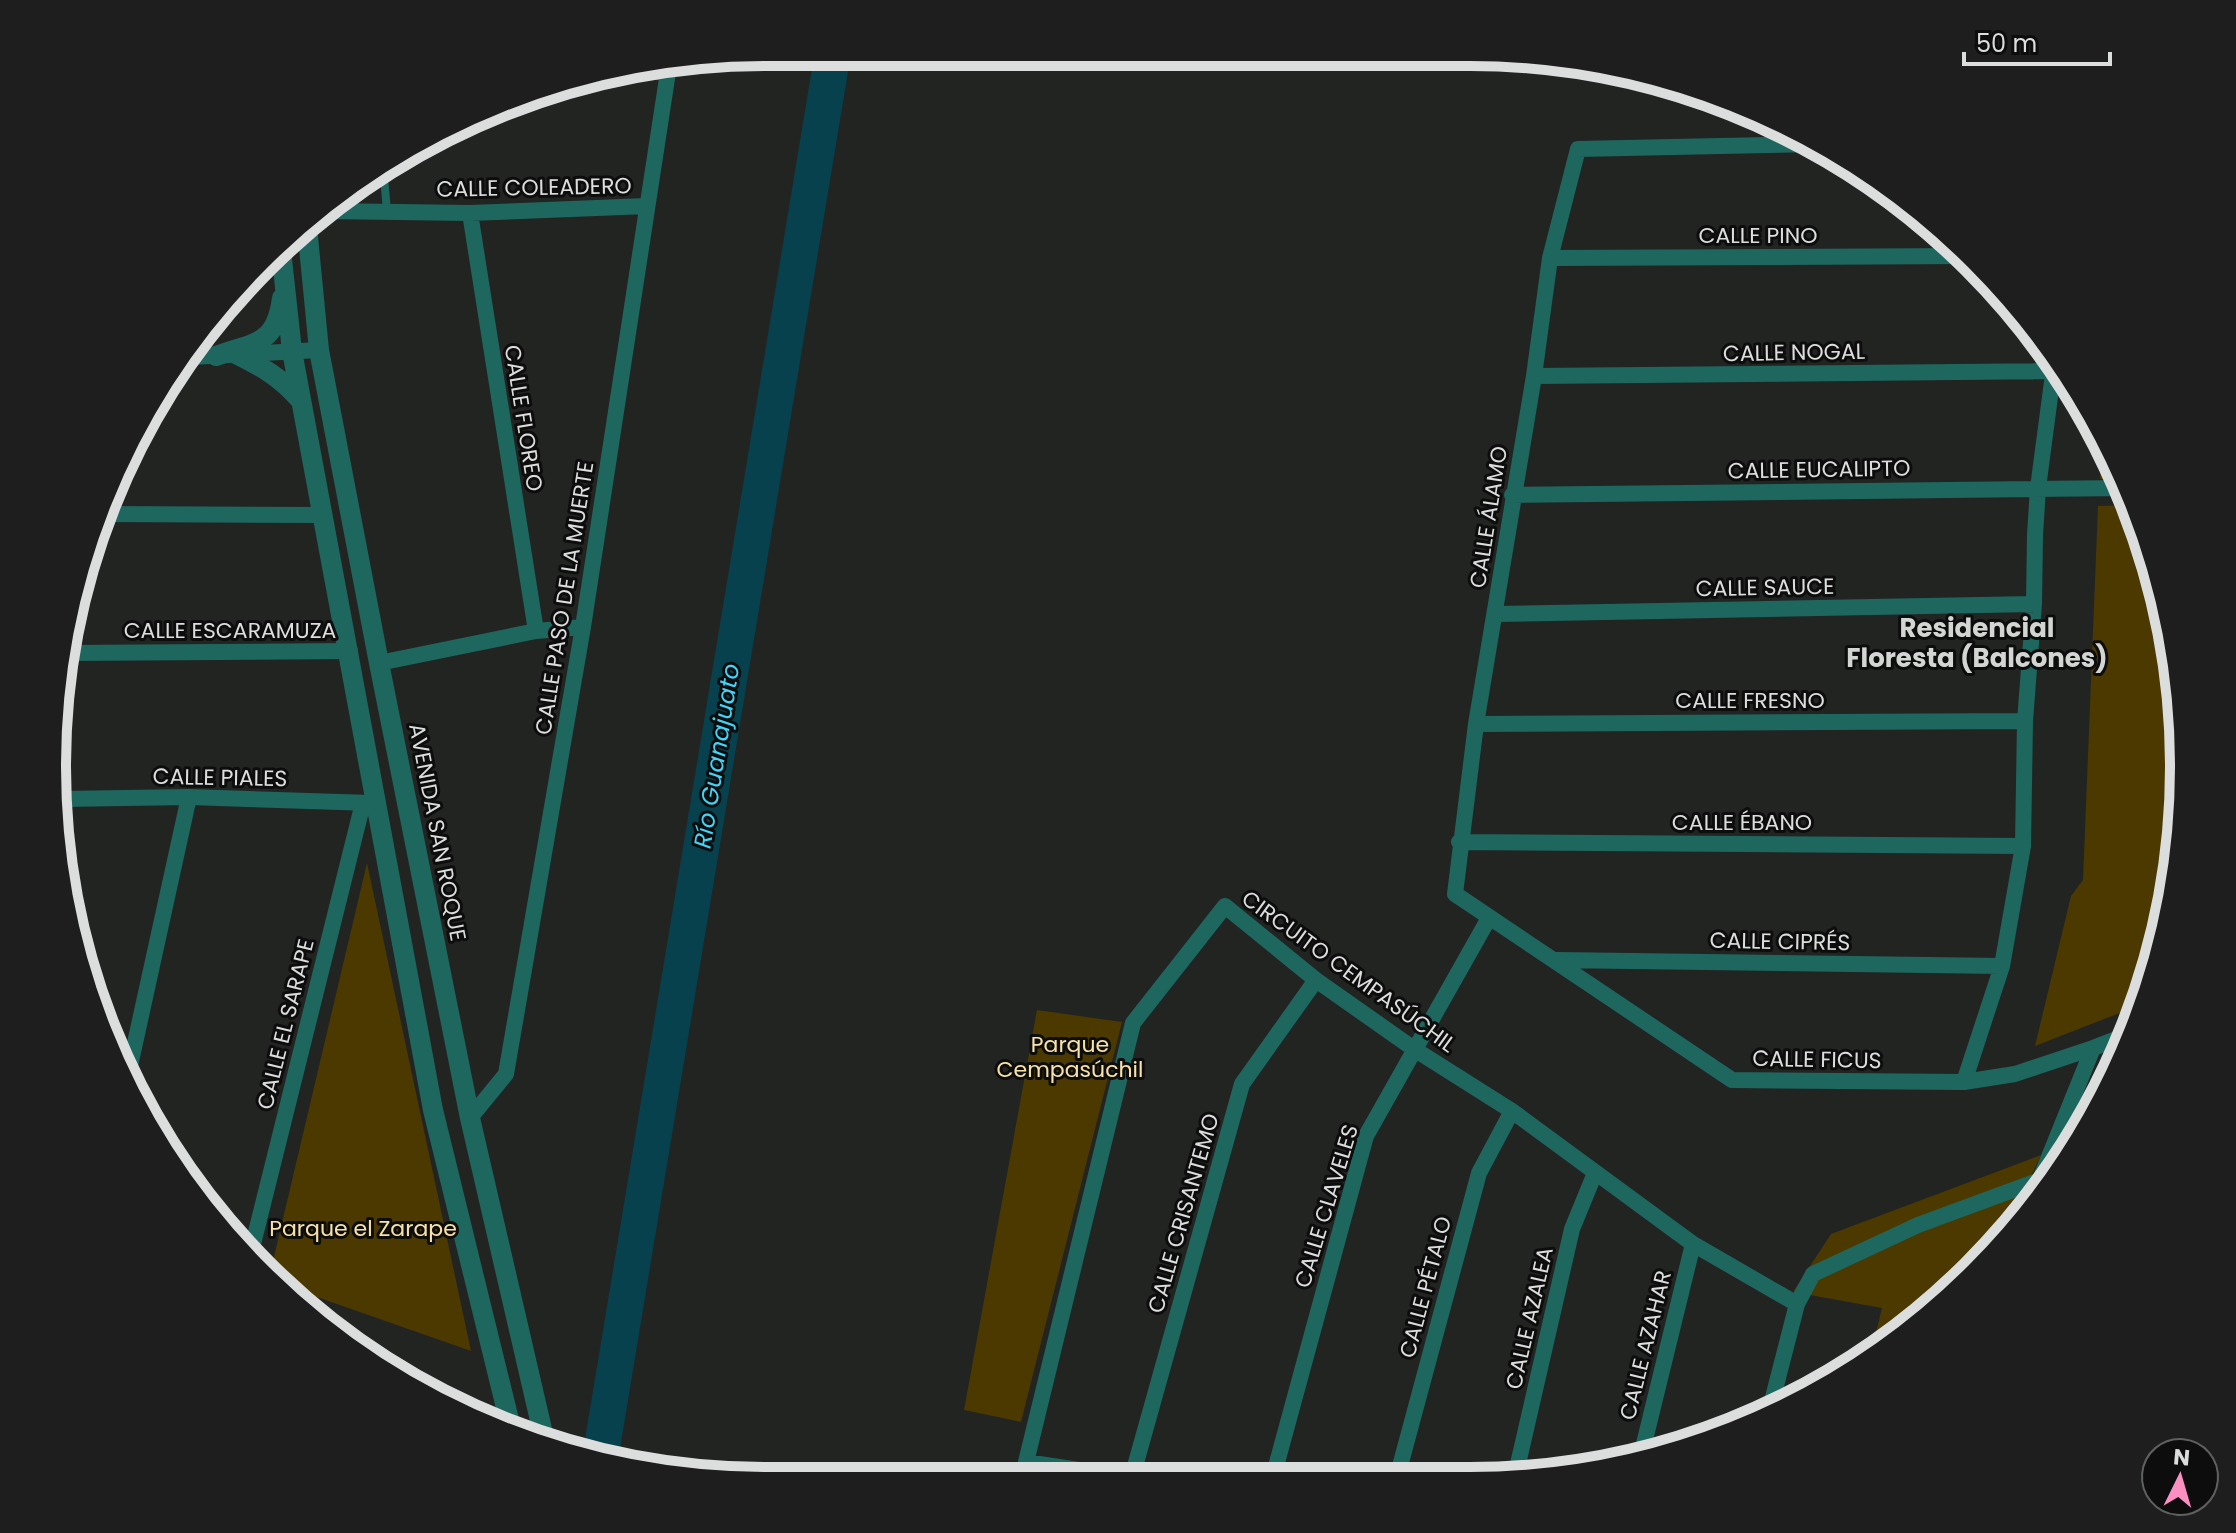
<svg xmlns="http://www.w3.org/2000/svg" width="2236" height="1533" font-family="Poppins,sans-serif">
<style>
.green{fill:#4c3900}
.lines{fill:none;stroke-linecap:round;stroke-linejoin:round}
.river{stroke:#07414e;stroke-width:36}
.service{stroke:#1e675f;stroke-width:8}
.minor{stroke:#1e675f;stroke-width:16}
.tertiary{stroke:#1e675f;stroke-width:20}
.labels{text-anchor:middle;stroke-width:6;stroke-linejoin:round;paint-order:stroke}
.street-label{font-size:22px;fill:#dcdedd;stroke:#0c0d0c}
.park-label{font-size:22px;fill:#f8e1a9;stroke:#0c0d0c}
.water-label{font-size:24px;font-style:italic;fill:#43d3f6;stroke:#0c0d0c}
.quarter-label{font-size:26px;font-weight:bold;fill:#d2d5d2;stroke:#0c0d0c}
.rim{fill:none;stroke:#dcdedd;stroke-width:10}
</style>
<rect width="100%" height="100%" fill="#222422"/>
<path class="green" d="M2104 445 2122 479H2100Z
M2133 505 2170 628 2184 767 2170 906 2140 1005 2035 1046 2071 896 2083 880 2098 506Z
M367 863 471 1351 274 1282 269 1278Z
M1037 1010 1122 1022 1021 1422 964 1410Z
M2041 1155 2003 1237 1974 1272 1873 1345 1882 1308 1793 1292 1831 1234Z"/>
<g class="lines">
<path class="river" d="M600 1459 833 52"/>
<path class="service" d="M383 166 387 211"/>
<path class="minor" d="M1818 144 1578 149 1550 258 1534 376 1476 724 1455 894 1732 1080 1964 1082 2015 1074 2093 1048 2132 1033
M325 211 470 213 647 206
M470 213 536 631
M1550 258 1967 256
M191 357 319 350
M1534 376 2054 371
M1512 495 2127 488
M101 514 323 515
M1496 614 2034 604
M64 653 350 651
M379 663 536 631 583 627
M1476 724 2025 721
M62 799 189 797 371 803
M1459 842 2023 846
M1557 960 2002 966
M1964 1082 2002 966 2023 846 2025 721 2034 604 2035 535 2038 488 2055 359
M126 1084 189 797
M470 1118 506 1074 583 627 668 72H617
M2030 1204 2093 1048
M250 1256 363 803
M1769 1413 1797 1304 1813 1274 1918 1225 2040 1180
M1641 1456 1693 1244
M1132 1477 1242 1084 1316 980
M1515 1477 1572 1229 1595 1173
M1151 1481 1026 1462 1133 1023 1225 906 1316 980 1414 1049 1512 1111 1693 1244 1797 1304
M1272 1481 1366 1136 1489 918
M1396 1481 1479 1173 1512 1111"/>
<path class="tertiary" d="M307 227 319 350 379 663 470 1118 545 1442
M281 250 292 351 433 1110 512 1432
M236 354C262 367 282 378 300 400
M216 356C255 342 276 345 282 298"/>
</g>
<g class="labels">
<g class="street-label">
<text transform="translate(534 187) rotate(-1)" y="8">CALLE COLEADERO</text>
<text x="1758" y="243">CALLE PINO</text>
<text transform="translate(1794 352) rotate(-1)" y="8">CALLE NOGAL</text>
<text transform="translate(524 418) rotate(81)" y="8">CALLE FLOREO</text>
<text transform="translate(1819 469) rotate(-1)" y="8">CALLE EUCALIPTO</text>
<text transform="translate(1488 517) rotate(-81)" y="8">CALLE ÁLAMO</text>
<text transform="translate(1765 587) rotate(-1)" y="8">CALLE SAUCE</text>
<text transform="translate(564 598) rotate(-81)" y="8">CALLE PASO DE LA MUERTE</text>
<text x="230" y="638">CALLE ESCARAMUZA</text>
<text x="1750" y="708">CALLE FRESNO</text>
<text transform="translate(220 777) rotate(1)" y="8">CALLE PIALES</text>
<text x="1742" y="830">CALLE ÉBANO</text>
<text transform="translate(438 832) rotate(79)" y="8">AVENIDA SAN ROQUE</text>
<text transform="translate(1780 941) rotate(1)" y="8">CALLE CIPRÉS</text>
<text transform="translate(1349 971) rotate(36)" y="8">CIRCUITO CEMPASÚCHIL</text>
<text transform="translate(285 1024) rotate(-76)" y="8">CALLE EL SARAPE</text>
<text transform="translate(1817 1059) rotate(1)" y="8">CALLE FICUS</text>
<text transform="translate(1326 1206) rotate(-73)" y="8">CALLE CLAVELES</text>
<text transform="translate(1183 1213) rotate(-74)" y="8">CALLE CRISANTEMO</text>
<text transform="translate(1425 1287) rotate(-75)" y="8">CALLE PÉTALO</text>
<text transform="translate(1529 1318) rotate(-77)" y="8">CALLE AZALEA</text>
<text transform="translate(1645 1345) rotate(-76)" y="8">CALLE AZAHAR</text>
</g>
<g class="park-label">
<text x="1070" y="1052">Parque<tspan x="1070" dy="25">Cempasúchil</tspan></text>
<text x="363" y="1236">Parque el Zarape</text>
</g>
<g class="water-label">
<text transform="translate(717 756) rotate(-81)" y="8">Río Guanajuato</text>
</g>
<g class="quarter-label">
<text x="1977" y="637">Residencial<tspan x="1977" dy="30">Floresta (Balcones)</tspan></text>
</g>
</g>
<path d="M0 0H2236V1533H0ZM766 66H1470A700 700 0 0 1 2170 766V767A700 700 0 0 1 1470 1467H766A700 700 0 0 1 66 767V766A700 700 0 0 1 766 66Z" fill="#1d1e1d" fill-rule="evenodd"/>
<path class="rim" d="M766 66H1470A700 700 0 0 1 2170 766V767A700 700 0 0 1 1470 1467H766A700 700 0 0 1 66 767V766A700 700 0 0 1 766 66Z"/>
<g transform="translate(2180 1477) rotate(5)"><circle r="38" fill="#0c0d0c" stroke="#5f6160" stroke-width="2"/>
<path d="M0-6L14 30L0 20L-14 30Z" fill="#fc8fc2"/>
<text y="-12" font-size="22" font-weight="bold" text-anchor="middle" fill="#dcdedd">N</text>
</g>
<path d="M1964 52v12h146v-12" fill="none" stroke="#dcdedd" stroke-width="4"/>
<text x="1976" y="52" font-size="24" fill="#dcdedd" stroke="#0c0d0c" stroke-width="6" paint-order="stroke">50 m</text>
</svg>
